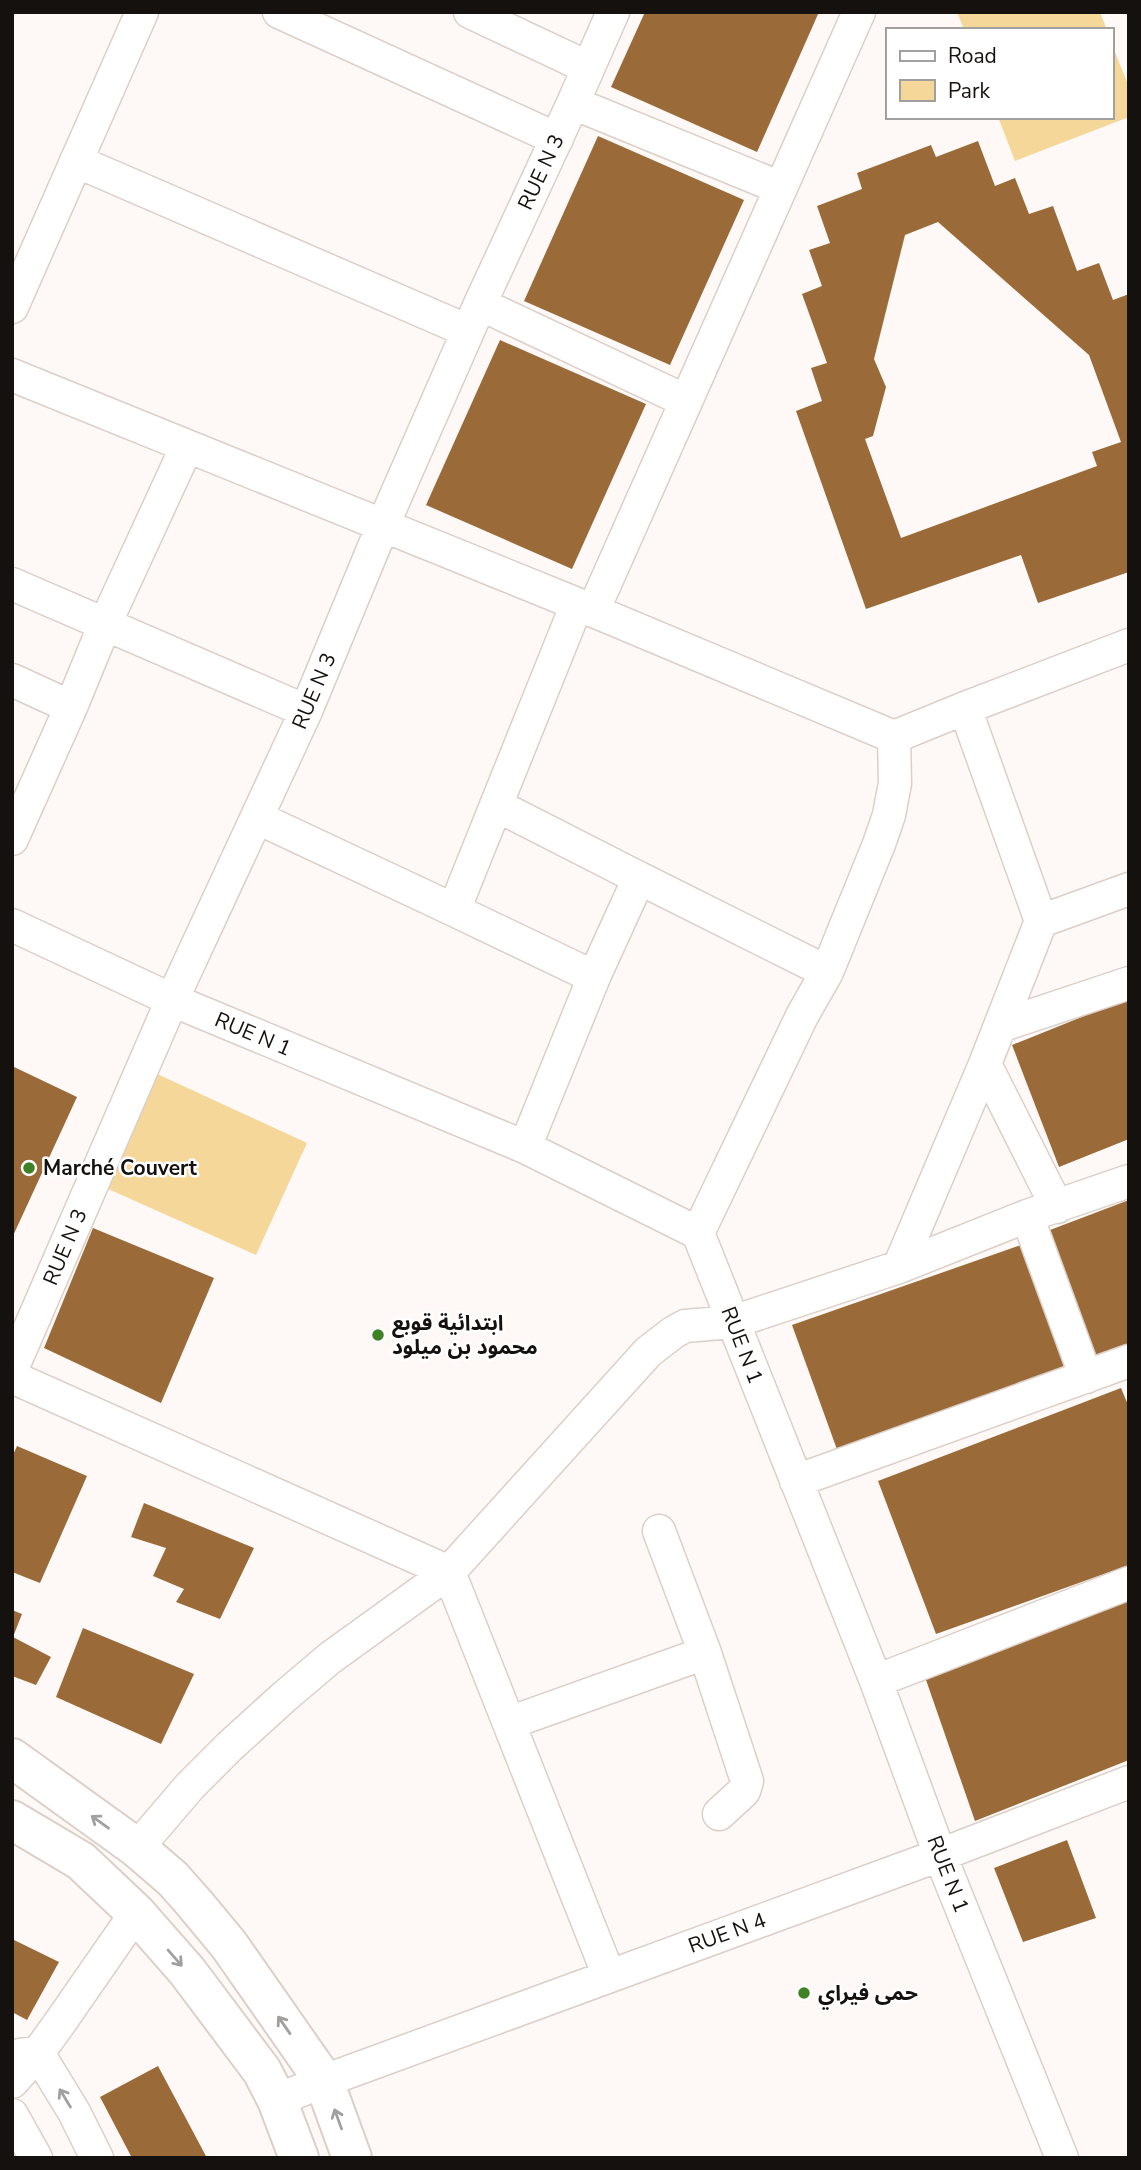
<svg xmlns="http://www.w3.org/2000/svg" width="1141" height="2170" font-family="'Nunito Sans','Noto Sans Arabic',sans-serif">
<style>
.green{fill:#f5d799}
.building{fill:#9a6b39;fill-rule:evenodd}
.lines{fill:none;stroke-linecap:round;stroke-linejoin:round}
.street-casing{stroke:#dccfc8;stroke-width:35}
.secondary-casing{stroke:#dccfc8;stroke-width:42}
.street{stroke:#fff;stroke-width:32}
.secondary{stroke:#fff;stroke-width:38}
.oneway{stroke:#a1a09f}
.poi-dot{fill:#3e8226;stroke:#fff;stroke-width:2.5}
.labels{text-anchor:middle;stroke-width:5;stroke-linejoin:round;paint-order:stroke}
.street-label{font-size:21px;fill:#15110e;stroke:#fff}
.poi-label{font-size:21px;font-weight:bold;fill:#15110e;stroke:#fff;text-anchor:start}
</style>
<rect width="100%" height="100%" fill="#fef9f6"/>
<path class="green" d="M957 12H1100L1107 30H964Z
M1111 42 1129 87V117L1015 161 998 117H1111Z
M155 1073 307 1143 256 1255 106 1188Z"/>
<path class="building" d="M645 12H819L757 152 611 87Z
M598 136 744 200 670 365 524 301Z
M978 141 995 186 1015 178 1029 214 1053 206 1077 271 1099 263 1113 300 1129 294V572L1038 603 1021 555 866 609 796 411 822 401 811 368 827 363 802 294 822 286 809 250 830 243 817 206 862 189 857 173 931 145 936 157ZM938 222 1089 355 1121 442 1092 452 1097 466 901 538 865 439 873 436 886 387 874 359 905 235Z
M500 340 646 404 572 569 426 505Z
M1129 998V1139L1059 1167 1012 1045Z
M12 1066 77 1097 12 1238Z
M1129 1200V1343L1096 1355 1050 1230Z
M93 1228 214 1278 161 1403 44 1348Z
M1024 1244 1073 1366 839 1455 792 1325Z
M1121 1388 1129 1407V1565L936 1634 878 1481Z
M17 1446 87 1476 40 1583 12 1572V1457Z
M144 1503 254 1548 220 1619 176 1602 184 1589 153 1576 166 1548 131 1537Z
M1129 1598V1760L975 1821 925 1677Z
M12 1610 22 1614 13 1637 51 1657 36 1685 12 1676Z
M83 1628 194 1674 161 1744 56 1697Z
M1067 1840 1096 1918 1023 1942 994 1868Z
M12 1939 59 1962 27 2020 12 2012Z
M158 2066 207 2158H132L100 2097Z"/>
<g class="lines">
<g class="street-casing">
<path id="street" d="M279 12 557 139
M470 12 587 67
M573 103 781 188
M76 161 468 331
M480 304 686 401
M12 307 142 12
M12 375 577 604 894 737 965 708 1129 645
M12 584 306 711
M593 611 859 12
M12 680 71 707
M965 708 1041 921
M496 805 639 878
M258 818 454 910
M12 839 71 707 105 624 187 446
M12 925 172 1000 525 1147 698 1233 876 1681 940 1855 1062 2158
M594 977 639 878 827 972
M1000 1026 1129 983
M985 1064 1057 1207
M525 1147 594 977 454 910 577 604
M1027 1216 1086 1377
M698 1233 802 1016 827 972 879 844 889 815 895 783 894 737
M899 1267 985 1064 1041 921 1129 889
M12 1369 172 1000 306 711 383 525 480 304 573 103 613 12
M12 1377 449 1572 609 1976
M796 1481 1129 1361
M659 1531 705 1653
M876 1681 1129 1583
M509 1723 705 1653 747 1781 744 1791 719 1814
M137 1848 190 1786 229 1747 284 1697 330 1658 449 1572 648 1352 674 1332 685 1326 733 1322 899 1267 1027 1216 1129 1181
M20 2055 38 2053 74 2112 97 2158
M12 2082 38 2053 59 2024 136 1913
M277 2100 324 2081 940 1855 1129 1782
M12 2115 36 2158"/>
</g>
<g class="secondary-casing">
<path id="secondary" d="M12 1758 137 1848 173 1879 195 1904 229 1945 324 2081 352 2158
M12 1820 81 1861 136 1913 187 1971 262 2071 277 2100 299 2158"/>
</g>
<use href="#street" class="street"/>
<use href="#secondary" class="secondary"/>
</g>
<defs><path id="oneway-shaft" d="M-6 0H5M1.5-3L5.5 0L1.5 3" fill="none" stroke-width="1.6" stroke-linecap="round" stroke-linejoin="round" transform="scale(1.75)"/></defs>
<g class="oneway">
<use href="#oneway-shaft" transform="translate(100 1822) rotate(-144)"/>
<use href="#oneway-shaft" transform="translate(175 1958) rotate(49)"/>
<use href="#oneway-shaft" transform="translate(284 2025) rotate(-125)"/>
<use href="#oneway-shaft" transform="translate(65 2098) rotate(-121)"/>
<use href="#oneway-shaft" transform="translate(338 2119) rotate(-110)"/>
</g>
<g class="poi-dot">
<circle cx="29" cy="1168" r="7"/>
<circle cx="378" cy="1335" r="7"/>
<circle cx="804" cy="1993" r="7"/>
</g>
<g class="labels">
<g class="street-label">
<text transform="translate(541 172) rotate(-65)" y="7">RUE N 3</text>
<text transform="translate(314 691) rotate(-67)" y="7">RUE N 3</text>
<text transform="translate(253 1034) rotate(23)" y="7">RUE N 1</text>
<text transform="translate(65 1247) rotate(-67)" y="7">RUE N 3</text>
<text transform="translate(742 1345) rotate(69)" y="7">RUE N 1</text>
<text transform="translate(948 1874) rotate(69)" y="7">RUE N 1</text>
<text transform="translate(727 1933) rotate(-20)" y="7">RUE N 4</text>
</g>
<g class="poi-label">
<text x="43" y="1175">Marché Couvert</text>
<text x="392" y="1330">ابتدائية قوبع<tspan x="392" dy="24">محمود بن ميلود</tspan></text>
<text x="818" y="2000">حمى فيراي</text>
</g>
</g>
<rect width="1141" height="2170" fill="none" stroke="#15110e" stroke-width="28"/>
<rect x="886" y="28" width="228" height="91" fill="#ffffff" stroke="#a1a09f" stroke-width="2"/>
<rect x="900" y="51" width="35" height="10" fill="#ffffff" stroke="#a1a09f" stroke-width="2"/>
<text x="948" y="63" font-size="21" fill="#15110e">Road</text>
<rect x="900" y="80" width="35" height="21" fill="#f5d799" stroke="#a1a09f" stroke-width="2"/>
<text x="948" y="98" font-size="21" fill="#15110e">Park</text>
</svg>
